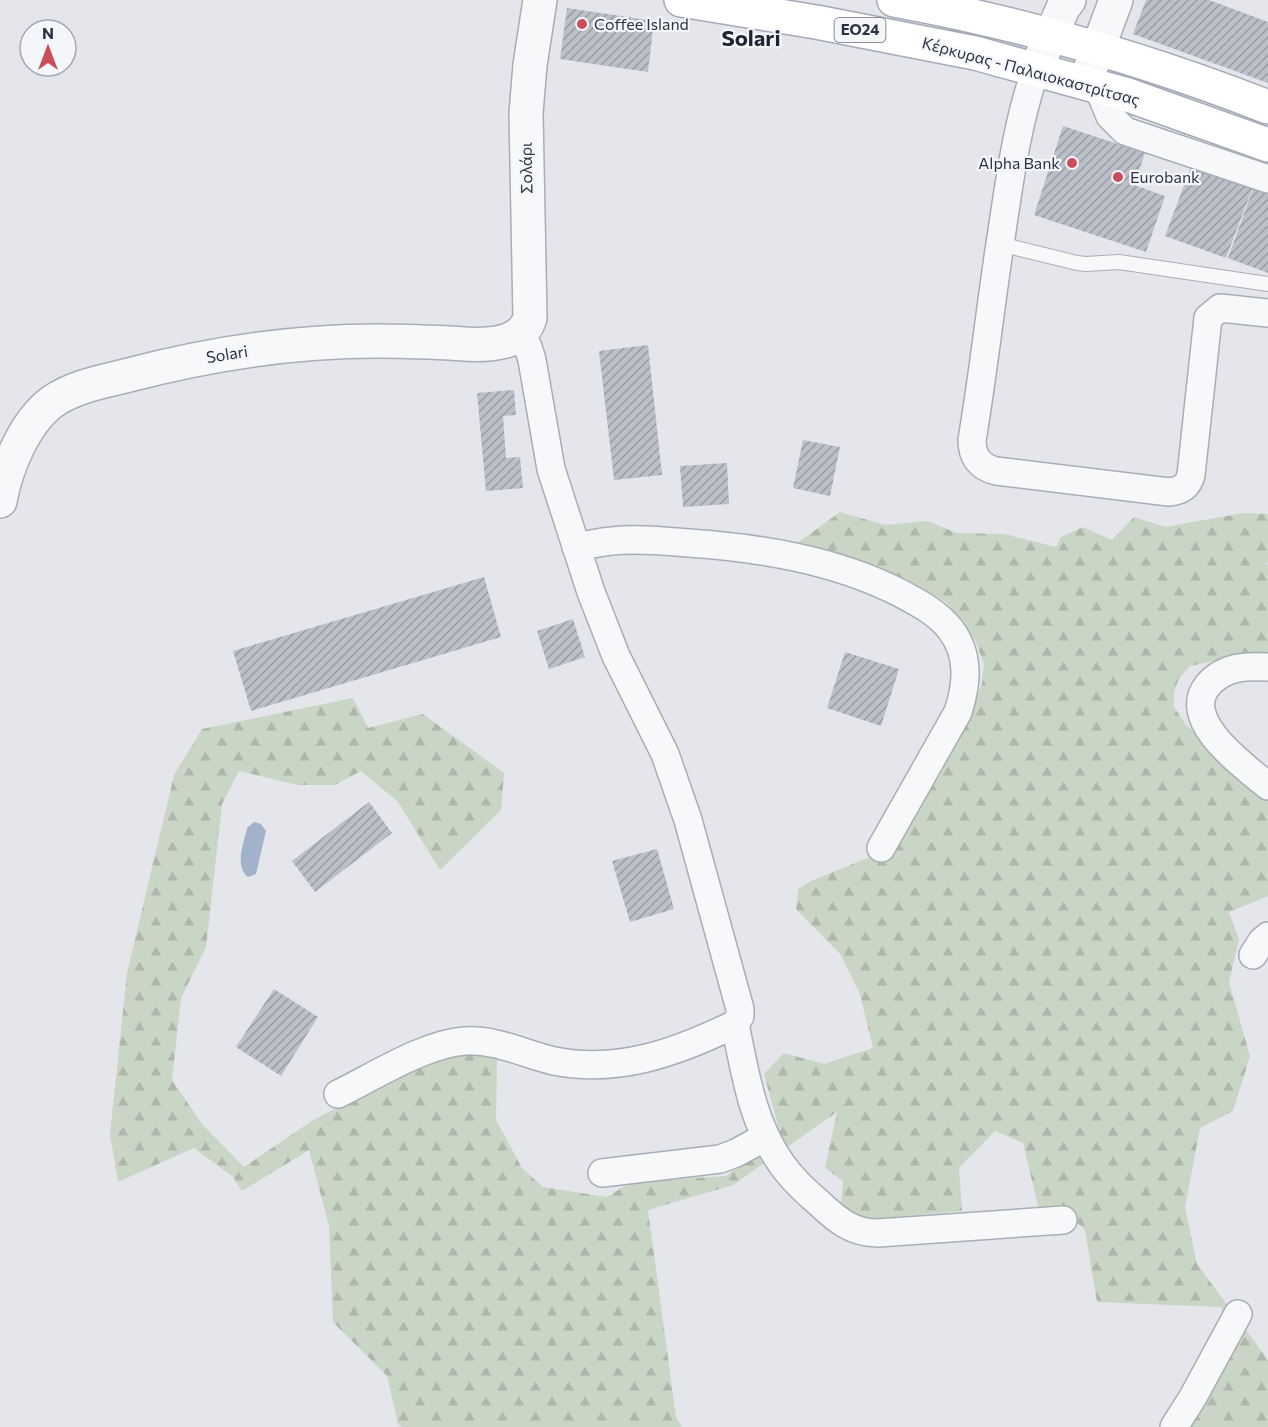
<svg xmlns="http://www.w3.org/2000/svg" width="1268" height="1427" font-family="Commissioner,sans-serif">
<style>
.forest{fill:url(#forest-firs)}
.water{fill:#a1b2ca}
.building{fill:url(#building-hatch)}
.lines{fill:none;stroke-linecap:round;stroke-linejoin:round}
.service-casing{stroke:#a9adb5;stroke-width:16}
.minor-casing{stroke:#a9adb5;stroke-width:30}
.tertiary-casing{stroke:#a9adb5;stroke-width:36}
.primary-casing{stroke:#a4aab7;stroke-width:36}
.service{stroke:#f7f8fa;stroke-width:14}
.minor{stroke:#f7f8fa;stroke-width:27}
.tertiary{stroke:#f7f8fa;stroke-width:33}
.primary{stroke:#fff;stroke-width:33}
.poi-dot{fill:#ca4f5b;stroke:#f4f6f9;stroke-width:2}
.labels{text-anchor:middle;stroke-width:4.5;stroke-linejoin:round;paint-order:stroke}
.shield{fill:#f4f6f9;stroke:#686e7a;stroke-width:1.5}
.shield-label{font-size:15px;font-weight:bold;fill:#2c3343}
.poi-label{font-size:16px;fill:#2c3343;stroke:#f4f6f9;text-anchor:start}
.street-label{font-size:16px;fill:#2c3343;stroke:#f4f6f9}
.district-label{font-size:22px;font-weight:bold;fill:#1e2434;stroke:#f4f6f9}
</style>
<defs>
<pattern id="forest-firs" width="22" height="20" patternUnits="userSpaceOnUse" patternTransform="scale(1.5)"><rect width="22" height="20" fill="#c9d5c5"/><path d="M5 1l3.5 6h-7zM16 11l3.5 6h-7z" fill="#adb7aa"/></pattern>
<pattern id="building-hatch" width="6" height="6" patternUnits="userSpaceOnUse" patternTransform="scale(1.5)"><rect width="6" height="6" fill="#bbbfc8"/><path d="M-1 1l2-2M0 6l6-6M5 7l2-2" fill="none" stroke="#989ca4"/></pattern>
</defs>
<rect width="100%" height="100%" fill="#e4e6eb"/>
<path class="forest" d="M840 512 885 525 928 521 956 533 1004 534 1056 547 1061 537 1083 527 1112 540 1134 517 1165 527 1243 513 1268 514V562L1266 564 1268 565V659L1233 657 1190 666 1179 678 1174 692V707L1186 725 1268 801V896L1229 912 1239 939 1229 982 1250 1056 1233 1111 1200 1128 1185 1207 1197 1264 1268 1360V1427H1184L1201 1406 1243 1335 1220 1307 1097 1302 1085 1230 1064 1210H1039L1023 1143 995 1131 959 1168 962 1211 864 1220 841 1205 843 1181 825 1168 837 1112 733 1185 648 1210 676 1417 682 1427H402L398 1424 387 1376 333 1322 329 1226 309 1150 242 1191 232 1176 194 1148 118 1182 110 1134 127 973 174 775 202 729 353 698 368 728 423 714 504 773 501 810 440 870 398 802 361 771 335 785H297L239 771 222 804 206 947 181 998 172 1080 202 1124 244 1167 313 1120 412 1070 461 1053 497 1057 496 1120 522 1168 543 1187 607 1197 631 1182 726 1176 781 1136 764 1074 784 1053 824 1064 873 1048 860 994 841 955 796 909 798 889 811 881 887 850 939 777 952 752 982 684 984 664 975 640 946 602 929 592 875 570 799 542Z"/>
<path class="water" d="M254 822 261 824 266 831 256 874 248 877C234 865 244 843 247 828Z"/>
<path class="building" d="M1146 0H1209L1268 22V83L1133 34Z
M567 8 654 21 648 72 560 59Z
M1063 126 1145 153 1134 185 1165 196 1146 252 1034 215Z
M1192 164 1253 187 1226 258 1165 236Z
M1254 186 1268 191V273L1228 258Z
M648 345 662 475 614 480 599 351Z
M514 390 516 415 503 416 506 458 520 457 523 488 486 491 477 393Z
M803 440 840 447 830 496 793 488Z
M727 463 729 504 683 507 680 466Z
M484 577 501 637 251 711 233 651Z
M573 619 585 657 549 669 537 631Z
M845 652 899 669 881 726 827 708Z
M369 802 392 833 315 892 292 861Z
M657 849 674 909 630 922 612 861Z
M274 989 318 1017 281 1076 236 1047Z"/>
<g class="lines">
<g class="service-casing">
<path id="service" d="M1000 244 1077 263 1086 264 1119 262 1268 284"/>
</g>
<g class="minor-casing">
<path id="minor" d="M1036 69C1016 126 1009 185 1000 244 990 310 983 375 972 440 972 457 980 467 996 471L1169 492C1181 491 1188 486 1191 475L1208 318 1220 308 1268 313
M1098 87 1110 116 1125 131 1268 179
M576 547C588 545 600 542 612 541 637 538 664 541 689 543 761 548 835 560 900 593 919 603 938 613 951 630 970 656 967 684 958 712L881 848
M1268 667C1246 666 1224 666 1208 685 1179 720 1243 765 1268 786
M1253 955 1262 941 1268 936
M735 1024C745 1072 752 1122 781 1163 791 1178 805 1191 819 1203 837 1220 852 1233 878 1233L1063 1220
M338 1094C375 1076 424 1044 465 1041 496 1039 524 1054 554 1061 618 1074 678 1052 735 1024L740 1016V1009L688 820 665 754 616 656 591 592 551 469 532 360 528 347 520 334
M602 1173 720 1159 736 1153 765 1137
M1174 1427 1193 1397 1238 1314"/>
</g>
<g class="tertiary-casing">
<path id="tertiary" d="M1036 69 1063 8 1069 0
M1085 83 1116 0
M0 501C6 468 24 423 52 402 73 387 101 382 125 376 208 354 292 341 377 341 402 341 426 342 450 343 465 344 481 346 496 343 512 341 525 334 530 318L526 113 530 65 540 0"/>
</g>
<g class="primary-casing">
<path id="primary" d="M681 0 816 22 975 53 1128 95 1268 145
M894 0C1021 23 1147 60 1268 107"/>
</g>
<use href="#service" class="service"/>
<use href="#minor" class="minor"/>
<use href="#tertiary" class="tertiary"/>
<use href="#primary" class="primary"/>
</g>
<g class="poi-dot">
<circle cx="582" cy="24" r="6"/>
<circle cx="1072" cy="163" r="6"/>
<circle cx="1118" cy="177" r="6"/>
</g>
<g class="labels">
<rect class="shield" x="834.5" y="18" width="51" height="24" rx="4.5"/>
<g class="shield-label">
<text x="860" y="35">ΕΟ24</text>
</g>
<g class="poi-label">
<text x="594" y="30">Coffee Island</text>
<text x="1060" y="169" text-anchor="end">Alpha Bank</text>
<text x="1130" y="183">Eurobank</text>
</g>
<g class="street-label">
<text transform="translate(1031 71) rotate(15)" y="6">Κέρκυρας - Παλαιοκαστρίτσας</text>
<text transform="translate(526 168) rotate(-91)" y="6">Σολάρι</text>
<text transform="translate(227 354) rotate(-9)" y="6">Solari</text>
</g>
<g class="district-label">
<text x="751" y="46">Solari</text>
</g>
</g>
<g transform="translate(48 48)"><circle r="28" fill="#f4f6f9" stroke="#a4a8b0" stroke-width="1.5"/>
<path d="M0-4.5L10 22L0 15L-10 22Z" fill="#ca4f5b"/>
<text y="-9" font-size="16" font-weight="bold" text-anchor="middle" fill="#2c3343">N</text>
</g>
</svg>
